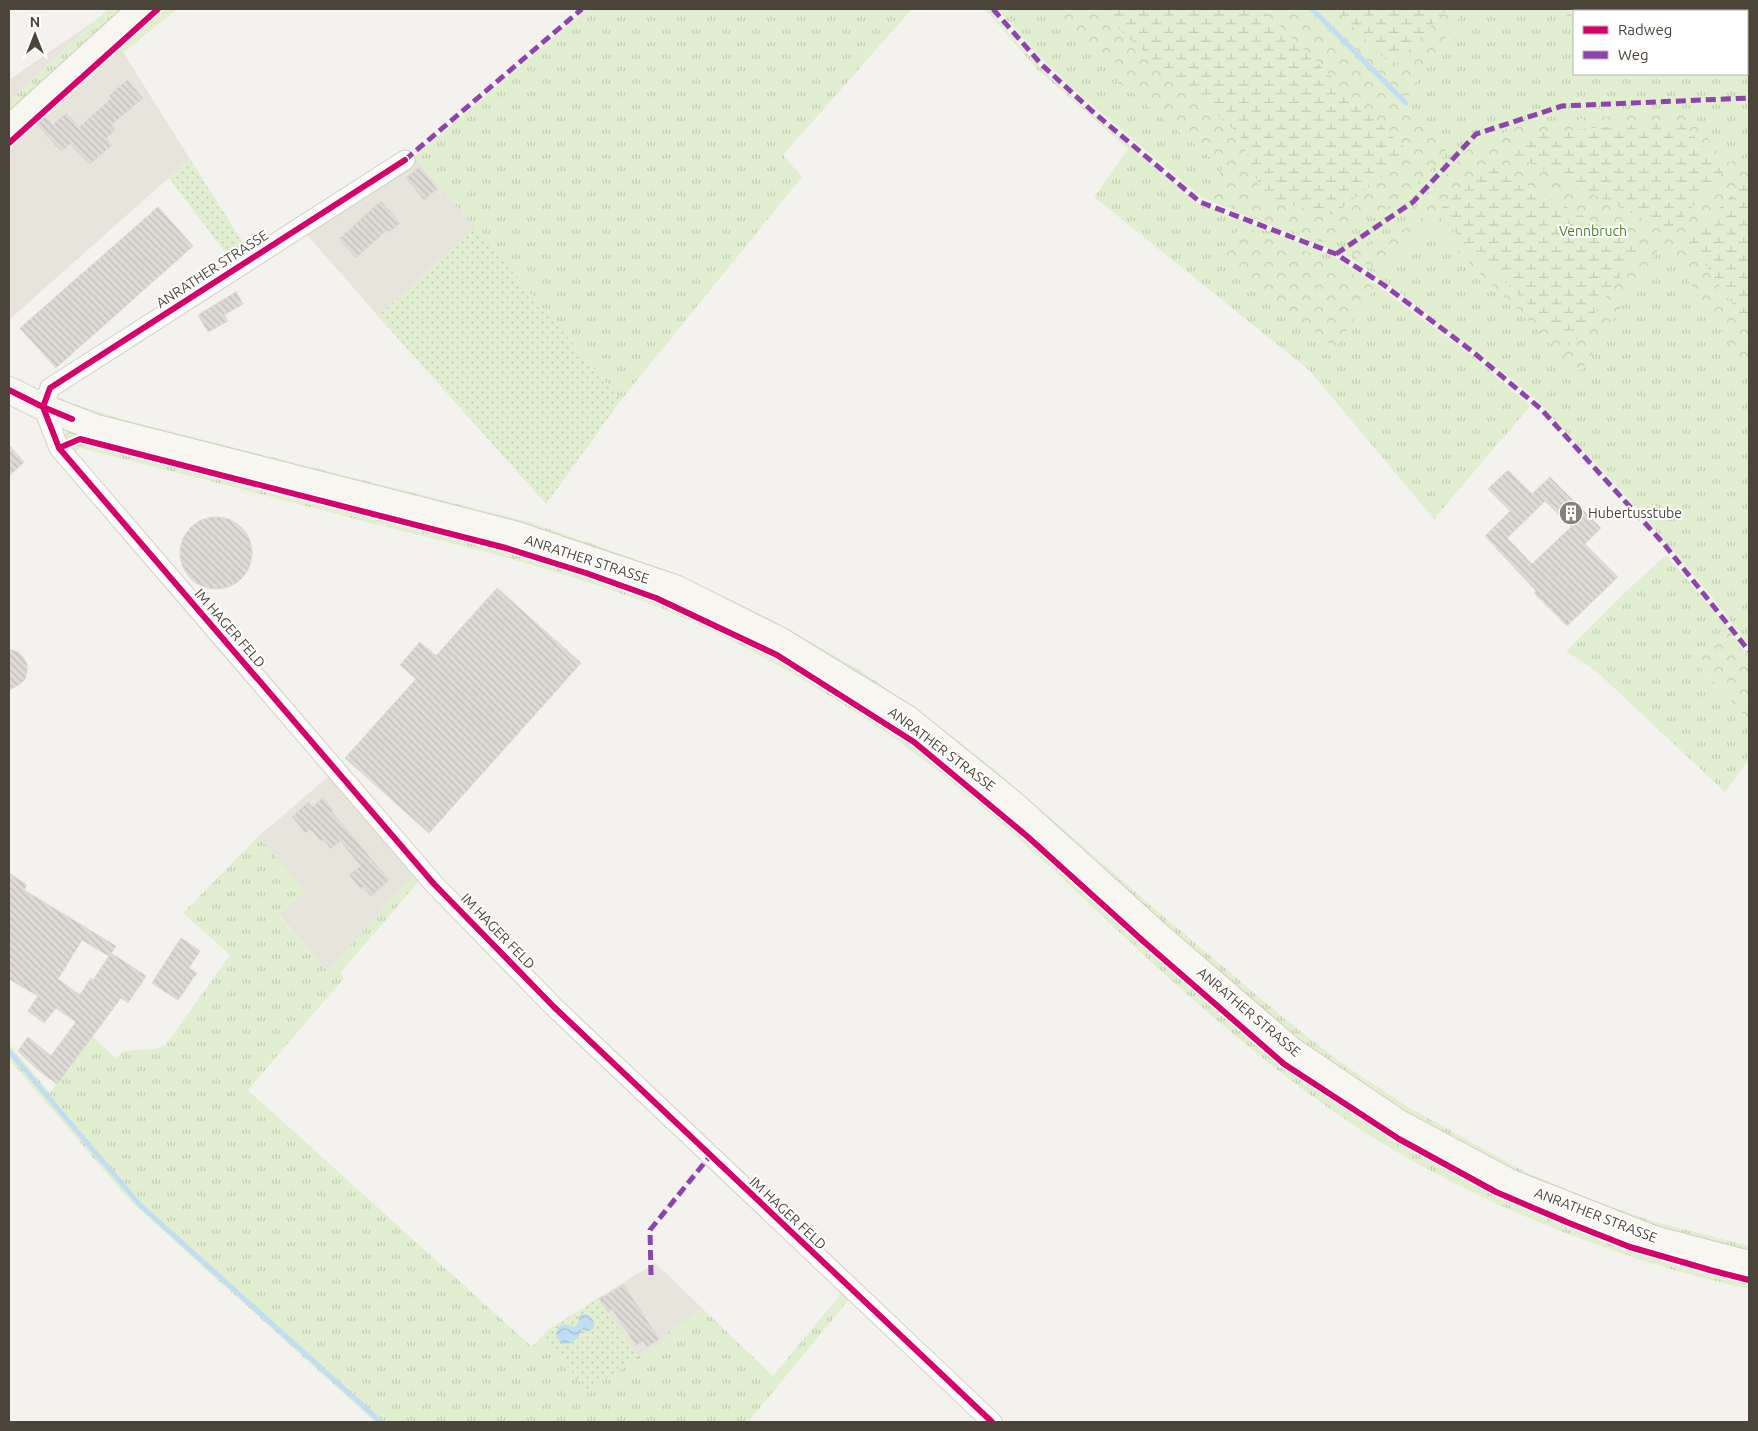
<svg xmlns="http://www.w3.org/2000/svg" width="1758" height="1431" font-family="Ubuntu,sans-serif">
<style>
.residential{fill:#e7e4dc}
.grass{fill:url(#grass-tufts);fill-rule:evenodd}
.forest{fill:url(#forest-crowns)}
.wetland{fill:url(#wetland-marsh)}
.garden{fill:url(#garden-dots)}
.water{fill:url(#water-waves)}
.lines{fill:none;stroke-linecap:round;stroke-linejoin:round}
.stream{stroke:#c0ddf1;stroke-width:5}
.building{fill:url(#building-back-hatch);stroke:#dcd9d4;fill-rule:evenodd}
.street-casing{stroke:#d2d0cb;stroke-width:21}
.secondary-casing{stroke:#d3cfc5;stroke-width:28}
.street{stroke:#fdfdfc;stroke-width:19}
.secondary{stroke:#f7f6f1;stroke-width:26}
.quiet{stroke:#8e44ad;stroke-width:5;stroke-dasharray:10 5;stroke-linecap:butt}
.cycleway-casing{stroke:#fff;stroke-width:9}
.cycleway{stroke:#d6006c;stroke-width:6}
.labels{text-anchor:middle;stroke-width:4;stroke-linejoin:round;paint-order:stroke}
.park-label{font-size:14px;fill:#4a7f2a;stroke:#fff}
.street-label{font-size:14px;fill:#4b4439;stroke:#fff}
.poi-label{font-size:14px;fill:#4b4439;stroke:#fff;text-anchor:start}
</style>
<defs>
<pattern id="grass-tufts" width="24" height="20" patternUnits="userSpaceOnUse" patternTransform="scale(1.25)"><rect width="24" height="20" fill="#e1eecf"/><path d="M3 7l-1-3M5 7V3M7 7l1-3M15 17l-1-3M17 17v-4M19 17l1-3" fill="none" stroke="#c3cdb2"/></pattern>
<pattern id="forest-crowns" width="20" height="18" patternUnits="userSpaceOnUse" patternTransform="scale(1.25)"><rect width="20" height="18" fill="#e1eecf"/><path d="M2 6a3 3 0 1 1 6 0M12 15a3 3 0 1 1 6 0" fill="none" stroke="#c3cdb2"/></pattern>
<pattern id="wetland-marsh" width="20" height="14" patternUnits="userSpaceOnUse" patternTransform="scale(1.25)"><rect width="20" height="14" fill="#e1eecf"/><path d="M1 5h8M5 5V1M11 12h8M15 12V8" fill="none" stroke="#c3cdb2"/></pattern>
<pattern id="garden-dots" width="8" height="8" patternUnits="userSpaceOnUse" patternTransform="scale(1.25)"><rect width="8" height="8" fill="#e1eecf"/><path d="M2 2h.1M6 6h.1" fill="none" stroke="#c3cdb2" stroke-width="1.8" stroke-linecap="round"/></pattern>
<pattern id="water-waves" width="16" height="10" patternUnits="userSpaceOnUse" patternTransform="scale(1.25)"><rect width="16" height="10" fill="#c0ddf1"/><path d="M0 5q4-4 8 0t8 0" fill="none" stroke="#a6bfcf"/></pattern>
<pattern id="building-back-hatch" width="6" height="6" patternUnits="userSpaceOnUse" patternTransform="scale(1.25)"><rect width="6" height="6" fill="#dedbd6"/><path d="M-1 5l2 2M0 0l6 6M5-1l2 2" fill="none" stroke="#c0bdb8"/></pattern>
</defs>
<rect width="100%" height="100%" fill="#f4f2ee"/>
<path class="residential" d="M97 19 9 101V80Z
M121 49 190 159 9 320V150Z
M414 157 475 228 378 316 301 228 408 162Z
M330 775 410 867V878L328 972 278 914 258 837Z
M655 1263 702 1308 664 1336 666 1339 639 1358 598 1298Z"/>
<path class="grass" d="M108 9H128L9 112V101Z
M153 9H177L123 53 121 50 9 150V140Z
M587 9H912L783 155 802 177 621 400 414 157Z
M985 9H989L1022 48 1051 78 1090 113 1197 203 1335 257 1377 285 1478 360 1530 406 1434 519 1309 370 1094 197 1128 149 1037 69Z
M998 9H1749V646L1720 607 1637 508 1536 400 1516 383 1398 291 1347 256 1202 198 1074 90 1031 48ZM1574 11H1747V74H1574Z
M61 400 126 420 533 523 661 568 723 596 785 627 861 671 929 718 994 769 1169 921 1291 1024 1347 1067 1408 1107 1523 1171 1587 1198 1652 1221 1749 1246V1256L1648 1227 1447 1141 1299 1045 991 775 714 600 69 413Z
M68 431 478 532 672 598 761 640 926 743 1366 1111 1749 1272V1289C1631 1263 1517 1219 1411 1160 1334 1117 1262 1060 1196 1002 1138 952 1084 897 1027 846 968 793 905 742 838 701 776 662 711 627 642 601 553 568 460 545 367 522 272 497 176 472 80 448L71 454 63 437Z
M1666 555 1731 631 1749 655V659L1729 632 1692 659 1749 720V759L1725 792 1597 672 1566 651 1621 596Z
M258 837 305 891 278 915 328 972 409 878 410 867 421 879 340 973 344 978 248 1090 532 1347 542 1336 587 1390 665 1339 663 1336 702 1308 773 1376 839 1296 838 1285 851 1297 748 1422H375L129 1200 9 1059V1044L50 1093 92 1036 115 1058 124 1051 156 1049 166 1044 230 955 183 913Z"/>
<path class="forest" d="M1054 9H1120L1108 20 1240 135 1264 199 1410 154 1262 9H1307L1446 149 1443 158 1399 201 1321 242 1204 196 1223 168 1117 81 1126 70 1049 15Z
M1316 9H1336L1393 67 1447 9H1465L1406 99Z
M1532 9H1610L1613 11H1574V17Z
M1688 110 1725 163 1749 157V178L1688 240 1749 327V373L1663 242 1580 372 1433 227 1422 232 1377 271 1351 253 1416 224 1422 216 1416 207 1475 142 1483 146 1513 127 1550 121Z
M1242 225 1339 265 1375 288 1335 348 1216 256Z
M1729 632 1749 659V720L1692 659Z"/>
<path class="wetland" d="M1120 9H1262L1411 154 1333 215 1264 199 1240 135 1108 20Z
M1336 9H1447L1393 67Z
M1682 121 1723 172 1670 232 1507 152 1529 133Z
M1490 164 1640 248 1571 347 1436 213Z
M1749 178V327L1688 240Z"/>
<path class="garden" d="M190 159 250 254 234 264 169 178Z
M475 228 621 400 546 504 378 316Z
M598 1298 639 1358 587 1390 542 1336 548 1330Z"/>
<path class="water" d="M585 1314 589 1315 594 1322V1328L587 1332 582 1329C579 1339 572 1345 561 1344L556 1334C560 1323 563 1323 574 1327L578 1324 580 1315Z"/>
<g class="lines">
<path class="stream" d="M1312 9 1406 103
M9 1051 140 1205 381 1422"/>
</g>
<path class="building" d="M127 80 143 98 111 125 115 130 106 138 112 145 90 164 70 144 62 151 58 148 37 124 45 117 53 125 66 113 79 127 112 98 109 96Z
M419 167 437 189 424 200 406 178Z
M381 201 400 223 389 232 387 230 356 258 339 239Z
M158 207 193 246 56 368 20 328Z
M236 292 243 304 224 315 228 321 208 332 198 315Z
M9 445 24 462 9 476Z
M1508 470 1532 494 1550 477 1601 528 1585 544 1618 577 1567 626 1534 593 1536 591 1485 536 1510 511 1488 489ZM1545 501 1571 527 1532 564 1507 538Z
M180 553a36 36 0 1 1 72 0a36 36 0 1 1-72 0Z
M497 588 581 663 429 833 345 758 416 679 400 665 420 642 436 656Z
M9 649 18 652 23 657 27 664V672L25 679 20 684 9 690Z
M323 798 333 810 332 812 389 880 371 896 363 887 361 889 349 875 361 866 340 841 331 849 323 840 321 841 310 829 306 833 292 817 308 802 312 807Z
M9 873 27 885 24 890 116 946 111 953 146 976 128 1003 121 998 57 1084 38 1070 18 1051 28 1037 51 1056 76 1022 56 1008 44 1023 28 1011 38 996 9 979ZM82 940 109 956 93 980 91 978 80 995 58 979Z
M181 938 200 951 189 968 197 973 178 1000 152 983Z
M624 1285 659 1339 647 1347 643 1341 636 1345 612 1309 608 1312 599 1299Z"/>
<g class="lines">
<g class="street-casing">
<path id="street" d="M405 160 50 388 43 407 59 448 434 884 554 1007 992 1422"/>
</g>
<g class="secondary-casing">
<path id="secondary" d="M9 129 141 9
M9 390 43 407 97 428 514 534 675 588 781 641 908 719 1014 805 1152 930 1291 1050 1399 1123 1509 1182 1654 1239 1749 1264"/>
</g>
<use href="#street" class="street"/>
<use href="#secondary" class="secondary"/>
<path class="quiet" d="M993 9 1041 64 1092 111 1200 202 1336 254 1384 285 1473 352 1541 409 1664 544 1749 651
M405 160 582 9
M1336 254 1413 202 1476 134 1562 106 1749 98
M651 1275 650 1230 710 1156"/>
<g class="cycleway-casing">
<path id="cycleway" d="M9 143 158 9
M9 390 43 407 72 419
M43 407 59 448 434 884 554 1007 992 1422
M43 407 50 388 405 160
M59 448 80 439 506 548 586 573 656 598 777 655 914 742 1028 837 1143 941 1284 1064 1399 1139 1496 1192 1569 1223 1630 1247 1710 1270 1749 1280"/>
</g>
<use href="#cycleway" class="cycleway"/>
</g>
<defs>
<g id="building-disc" transform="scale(1.25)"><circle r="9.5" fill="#868178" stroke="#fff"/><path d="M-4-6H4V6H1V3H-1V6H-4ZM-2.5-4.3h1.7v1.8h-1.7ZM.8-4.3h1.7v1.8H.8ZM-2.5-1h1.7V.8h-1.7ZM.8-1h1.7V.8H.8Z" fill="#fff"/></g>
</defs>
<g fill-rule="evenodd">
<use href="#building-disc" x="1571" y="513"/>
</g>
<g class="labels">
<g class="park-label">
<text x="1593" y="236">Vennbruch</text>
</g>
<g class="street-label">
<text transform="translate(212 269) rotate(-33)" y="5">ANRATHER STRASSE</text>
<text transform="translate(587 559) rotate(18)" y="5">ANRATHER STRASSE</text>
<text transform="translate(230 628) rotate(49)" y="5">IM HAGER FELD</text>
<text transform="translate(942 749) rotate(37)" y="5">ANRATHER STRASSE</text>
<text transform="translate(498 931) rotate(46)" y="5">IM HAGER FELD</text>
<text transform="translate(1249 1012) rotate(40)" y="5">ANRATHER STRASSE</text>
<text transform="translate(788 1213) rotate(43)" y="5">IM HAGER FELD</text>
<text transform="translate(1596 1215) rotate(21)" y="5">ANRATHER STRASSE</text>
</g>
<g class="poi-label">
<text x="1588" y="518">Hubertusstube</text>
</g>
</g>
<rect width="1758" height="1431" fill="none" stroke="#4b4439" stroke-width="20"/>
<rect x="1573" y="10" width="175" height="65" fill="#ffffff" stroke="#b7b4b0"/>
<rect x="1583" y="26" width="25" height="8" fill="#d6006c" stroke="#b7b4b0"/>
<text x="1618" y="35" font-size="15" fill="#4b4439">Radweg</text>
<rect x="1583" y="51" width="25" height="8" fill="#8e44ad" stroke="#b7b4b0"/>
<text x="1618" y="60" font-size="15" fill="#4b4439">Weg</text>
<g transform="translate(35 35)" stroke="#ffffff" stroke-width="4" paint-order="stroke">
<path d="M0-4L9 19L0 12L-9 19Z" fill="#4b4439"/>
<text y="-8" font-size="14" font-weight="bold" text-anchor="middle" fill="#4b4439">N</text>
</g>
</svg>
